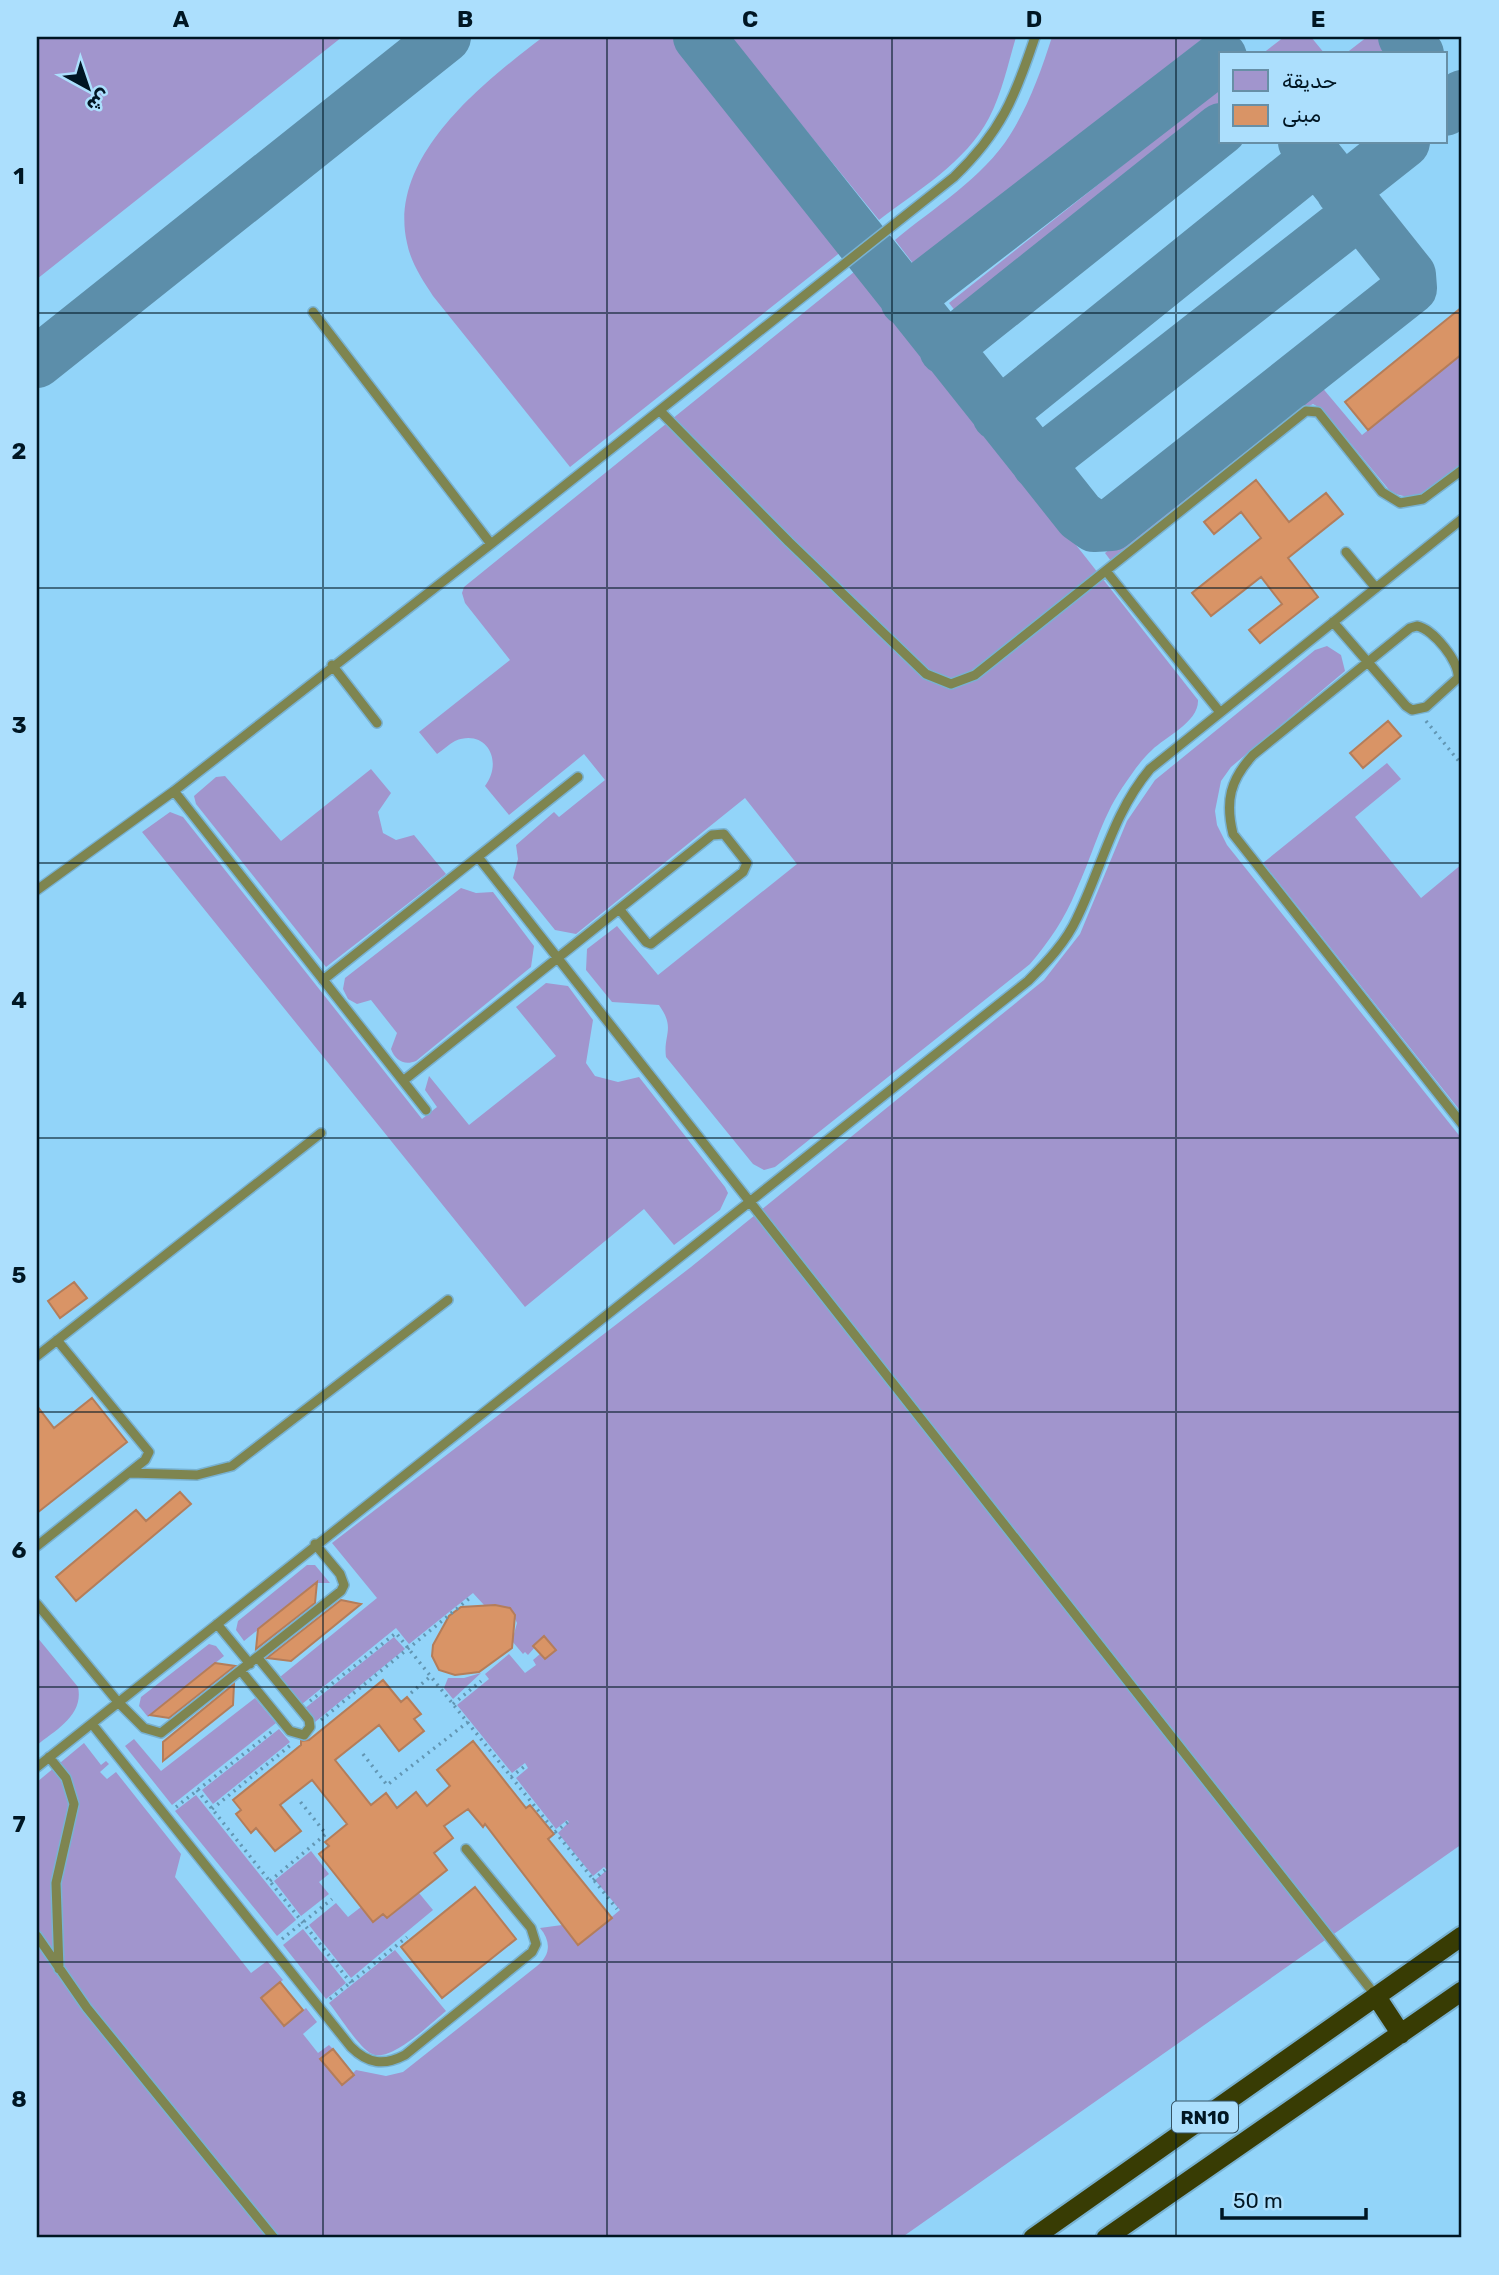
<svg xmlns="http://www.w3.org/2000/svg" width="1499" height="2275" font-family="Rubik,'Noto Sans Arabic',sans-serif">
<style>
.green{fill:#a195cd}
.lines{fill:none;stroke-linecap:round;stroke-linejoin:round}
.taxiway{stroke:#5c8eaa;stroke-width:52}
.building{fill:#d99466;stroke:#b47d5a;stroke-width:2}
.service-casing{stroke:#78b2d2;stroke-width:12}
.trunk-casing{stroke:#78b2d2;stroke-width:23}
.path{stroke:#6296b3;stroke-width:3.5;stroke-dasharray:2 5;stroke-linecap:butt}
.service{stroke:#7e8550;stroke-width:9}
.trunk{stroke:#383c04;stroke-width:19}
.grid{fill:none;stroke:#001623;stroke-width:2;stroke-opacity:0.55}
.labels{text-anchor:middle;stroke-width:7;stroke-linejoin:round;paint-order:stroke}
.shield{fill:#acdffd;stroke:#345264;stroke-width:2}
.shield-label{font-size:19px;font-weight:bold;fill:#001623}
.neatline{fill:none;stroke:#001623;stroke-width:2.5}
.grid-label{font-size:23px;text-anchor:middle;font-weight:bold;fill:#001623}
</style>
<rect width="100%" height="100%" fill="#92d4f9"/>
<path class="green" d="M37 37H342L37 279Z
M543 37H674L842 251 570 467 433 296C422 279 411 263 407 243 387 157 484 82 543 37Z
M730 37H1016C1008 64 1002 93 989 118 966 162 917 191 879 220Z
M1052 37H1205L915 266 895 240C933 208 983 178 1010 135 1029 105 1041 71 1052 37Z
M1284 37H1311L1325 54H1262Z
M1367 37H1377L1391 54H1345Z
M1221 87V108L960 317 949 303Z
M854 272 868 282 921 348 1198 700C1199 722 1165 737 1152 750 1140 761 1131 775 1122 788 1101 819 1092 857 1076 891 1065 918 1049 942 1030 964L775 1167 764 1170 753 1164 666 1057C663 1034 676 1029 659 1005L612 1002 586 970 587 949 617 926 658 975 797 864 745 798 576 934 555 930 513 878 518 859 516 845 554 812 559 817 605 780 584 754 509 815 485 786C504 761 486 728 455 741 449 744 443 750 437 754L419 732 510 660 465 603 462 593 464 587Z
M1462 354V463C1440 481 1418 508 1390 491L1322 409 1313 404 1303 409 1111 561 1105 553 1320 385 1362 435Z
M1327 646 1341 655 1345 671 1231 767 1221 781 1215 811 1217 825 1227 845 1462 1139V1844L901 2238H37V1782L84 1743 101 1765 106 1761 109 1764 100 1772 107 1779 116 1772 181 1854 175 1877 251 1973 267 1961 283 1980 261 1998 283 2026 306 2008 317 2022 303 2034 318 2053 329 2045 333 2049 321 2059 341 2085 356 2070 386 2076 403 2072 537 1966C551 1955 551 1941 540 1928L562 1925 578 1945 620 1910 595 1880 607 1870 604 1867 593 1876 558 1833 569 1822 567 1820 556 1829 516 1778 528 1768 525 1763 512 1773 457 1705 489 1679 485 1674 509 1654 525 1673 536 1665 533 1660 540 1654 545 1659 556 1650 544 1637 528 1655 525 1652 523 1654 512 1641 517 1623 510 1608 484 1605 473 1593 409 1644 396 1628 302 1704 280 1677 377 1598 332 1543 691 1267 1044 980 1080 934 1127 821 1155 780 1315 650Z
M1387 763 1401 779 1355 817 1421 898 1462 864V1113L1263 863Z
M371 769 391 793 378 812 383 833 396 840 414 835 446 874 326 967 196 804 194 796 216 777 225 776 281 841Z
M170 812 183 817 422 1119 437 1107 425 1090 429 1076 469 1125 556 1056 516 1007 546 983 568 986 593 1020 586 1063 595 1076 618 1082 639 1077 725 1187 728 1193 720 1210 674 1245 644 1209 525 1307 142 832Z
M461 888 476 893 493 892 534 946 531 967 416 1061C404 1066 395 1060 391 1049L397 1033 371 1000 357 1004 348 999 343 989 345 978Z
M307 1565H315L330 1583H316L244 1641 236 1630 238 1621Z
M37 1637 78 1687C84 1715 56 1730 37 1745Z
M394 1637 405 1649 315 1722 304 1709Z
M209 1644 216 1646 224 1656 148 1717 139 1706 141 1697Z
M481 1673 453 1699 444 1688 448 1678H464Z
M255 1698 276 1723 172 1805 125 1746 134 1739 161 1771Z
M279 1729 290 1742 213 1804 202 1790Z
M196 1795 296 1920 277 1936 175 1811Z
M311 1851 329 1874 319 1882 329 1894 301 1916 274 1881Z
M419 1893 433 1910 351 1978 309 1925 336 1903 348 1917 361 1907 373 1922 383 1914 388 1918Z
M303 1929 346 1983 326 1999 283 1945Z
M395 1950 446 2011C431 2023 391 2063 372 2054 359 2048 339 2015 329 2003Z"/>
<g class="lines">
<path class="taxiway" d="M699 37 1080 516 1094 526 1111 525 1411 288 1410 275 1304 142
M1404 37 1418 54
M1445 110 1462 96
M1342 191 1404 142
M906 300 1221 57
M945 349 1221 129
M37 362 445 37
M998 415 1317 158
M1038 464 1359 213"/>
</g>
<path class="building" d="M1462 307V354L1368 430 1345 402Z
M1256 480 1289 522 1326 493 1343 514 1288 558 1318 597 1260 643 1249 630 1282 604 1261 577 1211 616 1192 593 1261 538 1241 512 1214 534 1204 522Z
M1388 721 1401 736 1363 768 1350 753Z
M74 1282 87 1298 60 1318 48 1301Z
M92 1398 127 1442 37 1513V1406L54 1428Z
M180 1492 191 1504 76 1601 56 1577 136 1510 146 1521Z
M317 1582 315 1603 256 1649 258 1629Z
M341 1600 361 1604 291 1661 267 1658Z
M495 1605 510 1608 515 1615 512 1648 479 1672 455 1675 439 1670 432 1656 433 1645 449 1616 461 1607Z
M544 1636 556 1650 545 1659 533 1646Z
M215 1663 235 1666 169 1718 150 1715Z
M383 1680 401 1702 407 1697 421 1714 414 1719 424 1731 399 1751 379 1725 335 1760 371 1805 386 1793 397 1808 416 1792 427 1806 450 1786 437 1770 473 1741 526 1808 530 1805 554 1834 548 1839 612 1918 578 1945 485 1824 483 1827 468 1809 444 1826 453 1838 434 1853 447 1870 387 1918 383 1914 373 1922 319 1854 329 1846 325 1842 347 1824 312 1780 280 1805 301 1831 275 1851 256 1828 251 1833 236 1814 241 1810 233 1800 301 1745V1741L309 1740Z
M234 1684 233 1705 163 1761V1742Z
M475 1887 516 1939 442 1998 401 1947Z
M280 1982 303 2010 284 2026 261 1998Z
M333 2049 354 2075 342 2085 320 2059Z"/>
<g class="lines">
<g class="service-casing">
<path id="service" d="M313 312 491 544
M660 411 789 542 926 674 951 684 975 675 1306 411 1318 412 1382 492 1400 503 1423 499 1462 470
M1346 552 1376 588
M1106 571 1219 711
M1333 622 1406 706 1412 710 1426 707 1458 678C1460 662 1433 629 1417 626L1410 628 1253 755C1230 780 1225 801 1233 834L1462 1124
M332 665 377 723
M174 791 426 1110
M478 857 1376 1996
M37 890 174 791 491 544 954 177C1001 132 1015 97 1035 37
M323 980 578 777
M403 1081 712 835 724 834 747 863 743 872 651 944 646 942 620 910
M37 1356 321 1133
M130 1473 197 1475 232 1466 448 1300
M37 1546 145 1460 149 1452 57 1340
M37 1604 118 1702 144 1728 161 1733 341 1591 344 1585 340 1574 315 1544
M217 1624 250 1664
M241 1671 290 1731 304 1735 310 1727 309 1720 258 1658
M92 1724 351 2047C368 2064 384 2066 405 2055L532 1952 536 1944 531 1928 466 1849
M49 1757 66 1778 74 1804 56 1883 59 1969
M37 1767 1028 981C1047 962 1066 942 1077 918 1102 867 1113 813 1150 769L1462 519
M37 1936 87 2008 274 2238"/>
</g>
<g class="trunk-casing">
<path id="trunk" d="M1376 1996 1401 2034
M1033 2238 1462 1936
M1106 2238 1462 1991"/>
</g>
<path class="path" d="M1426 721 1462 765
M411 1693 431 1676
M310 1701 396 1633 617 1909
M453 1704 481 1681
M321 1720 471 1597
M363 1754 387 1785 468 1722
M511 1777 525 1766
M197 1790 351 1983
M176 1807 274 1730
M212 1809 292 1744
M555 1832 568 1822
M593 1880 605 1870
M270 1881 326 1834 299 1800
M282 1939 332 1899
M330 1999 407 1937"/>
<use href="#service" class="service"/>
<use href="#trunk" class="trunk"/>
</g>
<path class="grid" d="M323 37V2238M607 37V2238M892 37V2238M1176 37V2238M37 313H1462M37 588H1462M37 863H1462M37 1138H1462M37 1412H1462M37 1687H1462M37 1962H1462"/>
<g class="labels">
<rect class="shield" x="1172" y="2101.5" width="66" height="31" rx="5"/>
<g class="shield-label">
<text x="1205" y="2124">RN10</text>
</g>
</g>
<rect width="1499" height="2275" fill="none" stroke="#acdffd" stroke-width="77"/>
<rect x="1219" y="52" width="228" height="91" fill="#acdffd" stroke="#678fa6" stroke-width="2"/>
<rect x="1233" y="70" width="35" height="21" fill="#a195cd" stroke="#678fa6" stroke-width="2"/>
<text x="1282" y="88" font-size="21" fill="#001623">حديقة</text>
<rect x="1233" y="105" width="35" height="21" fill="#d99466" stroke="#678fa6" stroke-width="2"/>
<text x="1282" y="122" font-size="21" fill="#001623">مبنى</text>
<g transform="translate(88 88) rotate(140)" stroke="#acdffd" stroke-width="5" paint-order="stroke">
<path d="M0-5L12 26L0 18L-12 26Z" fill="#001623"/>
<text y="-10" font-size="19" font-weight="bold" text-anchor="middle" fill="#001623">ش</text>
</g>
<path d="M1222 2208v10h144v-10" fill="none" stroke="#001623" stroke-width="3.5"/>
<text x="1233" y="2208" font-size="21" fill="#001623" stroke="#acdffd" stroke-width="5" paint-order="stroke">50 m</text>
<rect x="38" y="38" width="1422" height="2198" class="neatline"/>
<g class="grid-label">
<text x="181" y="27">A</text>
<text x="465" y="27">B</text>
<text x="750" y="27">C</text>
<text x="1034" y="27">D</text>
<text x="1318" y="27">E</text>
<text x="19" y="184">1</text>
<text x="19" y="459">2</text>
<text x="19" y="733">3</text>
<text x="19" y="1008">4</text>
<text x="19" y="1283">5</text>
<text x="19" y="1558">6</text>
<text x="19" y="1832">7</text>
<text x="19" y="2107">8</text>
</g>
</svg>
